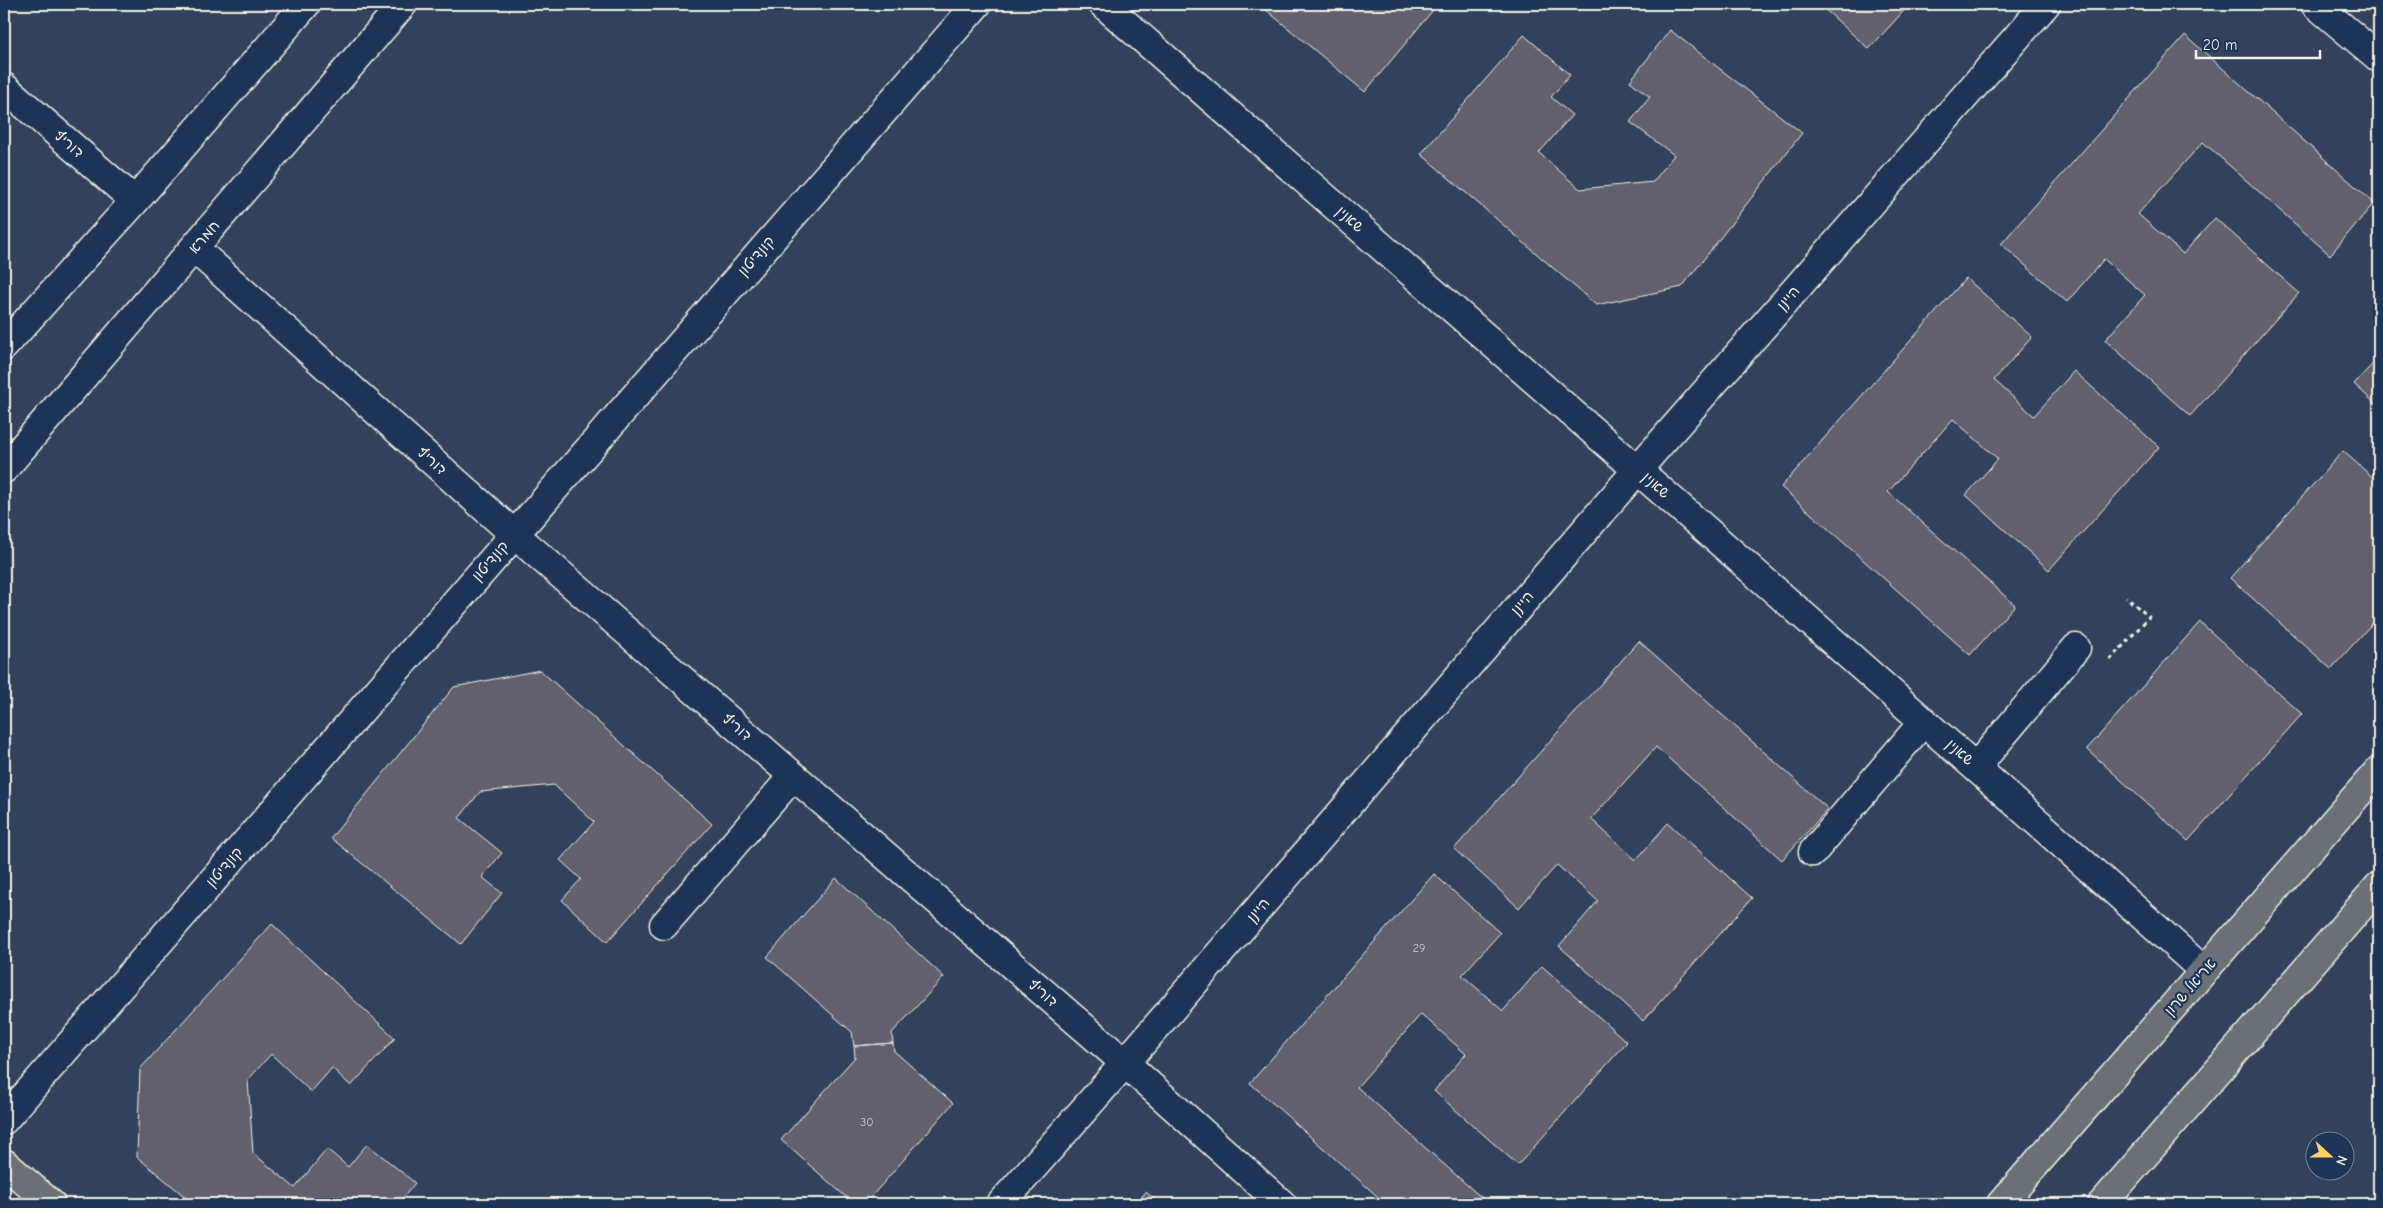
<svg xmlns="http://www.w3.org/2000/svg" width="2383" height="1208" font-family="'Comic Neue','Playpen Sans Hebrew',sans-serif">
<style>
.building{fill:#62606c;stroke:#f4f1e8}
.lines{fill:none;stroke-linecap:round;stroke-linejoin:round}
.minor-casing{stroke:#f4f1e8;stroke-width:31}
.major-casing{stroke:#f4f1e8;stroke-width:31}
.path{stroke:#f4f1e8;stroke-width:3;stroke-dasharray:4 4;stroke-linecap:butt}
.minor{stroke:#1d3557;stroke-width:28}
.major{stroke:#6b6f75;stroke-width:28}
.labels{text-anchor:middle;stroke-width:4.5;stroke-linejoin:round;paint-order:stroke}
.number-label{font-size:12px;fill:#d0cdc9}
.street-label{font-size:15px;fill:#f4f1e8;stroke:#1d3557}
</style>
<rect width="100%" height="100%" fill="#32425d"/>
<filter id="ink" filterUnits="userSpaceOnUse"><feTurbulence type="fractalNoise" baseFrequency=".02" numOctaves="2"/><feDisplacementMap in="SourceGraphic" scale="10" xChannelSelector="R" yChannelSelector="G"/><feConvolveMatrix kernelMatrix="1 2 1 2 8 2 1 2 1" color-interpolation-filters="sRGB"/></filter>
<g filter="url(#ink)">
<path class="building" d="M1259 4H1438L1365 92Z
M1819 4H1910L1869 49Z
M1670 30 1802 133 1682 287 1596 305 1421 154 1524 35 1570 75 1551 97 1572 115 1539 153 1580 189 1653 182 1674 155 1630 122 1650 97 1630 81Z
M2185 35 2374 203 2330 255 2203 142 2138 214 2183 254 2215 218 2299 293 2190 416 2105 340 2145 295 2104 259 2067 302 2001 244Z
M1966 278 2032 337 1994 380 2034 416 2074 371 2159 447 2049 570 1966 495 1998 459 1953 419 1888 492 2015 605 1970 655 1781 487Z
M2379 357V407L2354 384Z
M2343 451 2379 483V616L2331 669 2230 578Z
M2200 622 2302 714 2188 841 2087 749Z
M1639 641 1828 809 1782 860 1656 747 1591 819 1636 860 1668 823 1752 898 1643 1021 1559 946 1598 901 1557 865 1519 908 1454 849Z
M540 670 712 824 607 942 562 900 581 879 560 860 594 822 554 785 480 792 459 818 502 853 482 877 502 893 461 944 331 838 454 687Z
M1434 874 1500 933 1462 975 1503 1011 1542 966 1627 1042 1518 1165 1434 1091 1466 1054 1421 1014 1357 1087 1484 1200 1480 1204H1386L1250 1083Z
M836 878 944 977 892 1033 893 1043 854 1046 852 1032 767 957Z
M272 924 395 1038 351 1086 332 1068 311 1092 271 1054 248 1080 253 1153 295 1188 327 1149 348 1167 367 1144 415 1183 398 1204H194L137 1157 140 1069Z
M893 1043 894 1051 953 1103 865 1204H854L781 1140 855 1057 854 1046Z
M1146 1192 1160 1204H1135Z"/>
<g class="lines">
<g class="minor-casing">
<path id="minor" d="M1103 4C1471 325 1841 645 2204 971
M2315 4 2379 58
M4 87 135 201
M194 248 514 534 1125 1063 1282 1204
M4 346 135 201 306 4
M4 469 403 4
M1976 767 2076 648
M1813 852 1924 721
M664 925 793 776
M4 1120 977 4
M1001 1204 1125 1063 1638 469 2046 4"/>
</g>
<g class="major-casing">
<path id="major" d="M4 1163 51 1204
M2001 1204 2379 770
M2102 1204 2379 886"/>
</g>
<path class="path" d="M2110 660 2149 617 2126 597"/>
<use href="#minor" class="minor"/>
<use href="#major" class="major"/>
</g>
</g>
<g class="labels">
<g class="number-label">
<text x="1419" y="952">29</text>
<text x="867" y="1126">30</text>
</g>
<g class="street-label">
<text transform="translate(69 144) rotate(41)" y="5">דוריף</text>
<text transform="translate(1350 219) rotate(41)" y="5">שאנין</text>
<text transform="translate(204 237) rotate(-49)" y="5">חמרא</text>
<text transform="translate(756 256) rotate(-49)" y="5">קונדיטון</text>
<text transform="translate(1788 298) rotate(-49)" y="5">היינן</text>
<text transform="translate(432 461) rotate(42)" y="5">דוריף</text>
<text transform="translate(1656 485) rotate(41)" y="5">שאנין</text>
<text transform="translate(490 561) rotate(-49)" y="5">קונדיטון</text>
<text transform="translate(1522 603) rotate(-49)" y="5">היינן</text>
<text transform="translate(737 727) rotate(41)" y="5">דוריף</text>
<text transform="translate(1960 752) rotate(41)" y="5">שאנין</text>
<text transform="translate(224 867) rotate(-49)" y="5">קונדיטון</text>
<text transform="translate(1258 910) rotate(-49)" y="5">היינן</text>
<text transform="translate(2190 987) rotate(-49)" y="5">אריאל שרון</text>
<text transform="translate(1043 993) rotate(41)" y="5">דוריף</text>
</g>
</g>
<rect width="2383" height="1208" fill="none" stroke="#1d3557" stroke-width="20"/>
<rect x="10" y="10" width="2363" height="1188" fill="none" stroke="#f4f1e8" stroke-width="2" filter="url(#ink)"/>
<g transform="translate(2330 1156) rotate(111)"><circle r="24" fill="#1d3557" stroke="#738091"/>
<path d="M0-4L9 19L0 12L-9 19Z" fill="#ffd166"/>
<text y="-8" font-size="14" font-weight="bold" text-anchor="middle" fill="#f4f1e8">N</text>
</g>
<path d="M2196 50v8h124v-8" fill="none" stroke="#f4f1e8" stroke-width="2.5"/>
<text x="2203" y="50" font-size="15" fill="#f4f1e8" stroke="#1d3557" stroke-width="4" paint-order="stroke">20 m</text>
</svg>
